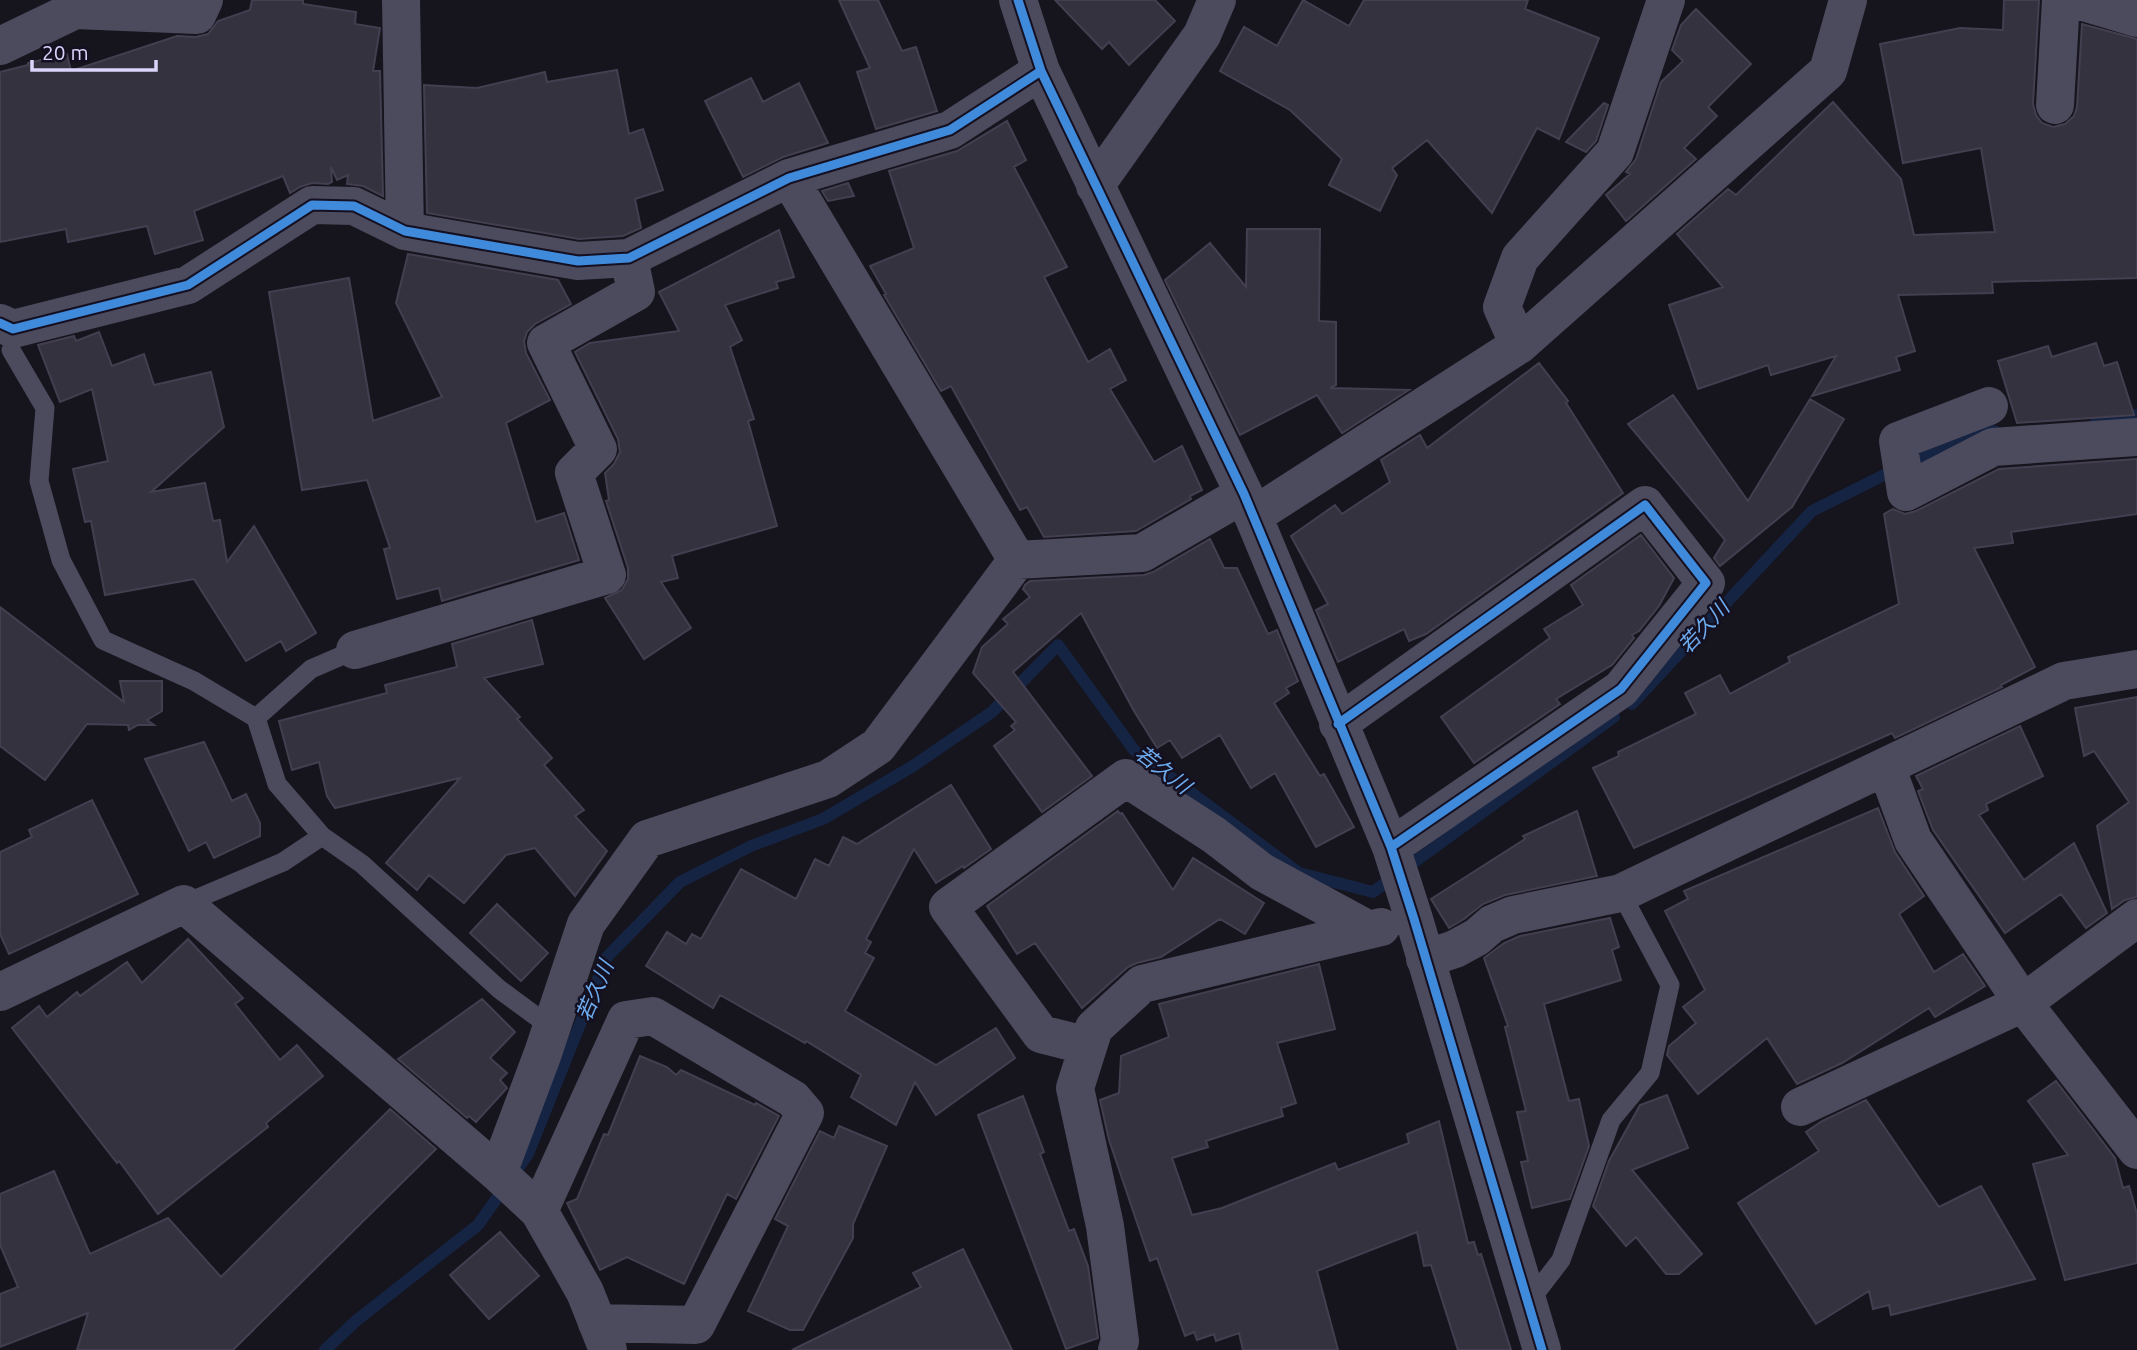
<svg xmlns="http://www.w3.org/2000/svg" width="2137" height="1350" font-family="Ubuntu,'Noto Sans JP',sans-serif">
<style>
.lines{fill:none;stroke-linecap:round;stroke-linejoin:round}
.stream{stroke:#152442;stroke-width:12}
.building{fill:#34323f;stroke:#433f50;stroke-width:2}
.service{stroke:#4c4a5d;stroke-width:19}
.minor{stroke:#4c4a5d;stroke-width:38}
.cycleway-casing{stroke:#141021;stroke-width:13}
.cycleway{stroke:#408adc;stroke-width:9}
.labels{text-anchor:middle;stroke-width:5;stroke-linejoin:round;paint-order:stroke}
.water-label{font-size:21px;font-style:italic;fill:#6eacf0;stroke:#141021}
</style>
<rect width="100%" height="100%" fill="#16141d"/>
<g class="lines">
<path class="stream" d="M2096 421 2137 415
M1632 704 1812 511 1968 433 1994 431
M325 1350 357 1320 478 1225 528 1154 607 957 680 882 751 846 823 819 913 766 992 712 1058 645 1134 750 1299 873 1373 892 1614 717"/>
</g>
<path class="building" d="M252 0H303V4L356 12 355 24 380 28 373 71H380L383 196 363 186 347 184 348 175 337 180 331 167 332 182 328 184 312 183 300 187 290 193 283 176 194 211 203 240 155 254 147 226 68 242 66 229 0 242V72L28 65V63L67 54 71 71 177 36 196 37 208 34 218 21 250 10Z
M839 0H878L902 51 916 47 937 111 876 129 857 72 870 68Z
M1055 0H1155L1175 21 1129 65 1109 42 1102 49Z
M1303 0 1349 26 1364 0H1528L1525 9 1599 38 1559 139 1537 128 1492 213 1427 140 1392 168 1397 175 1380 211 1329 185 1342 159 1290 110 1220 71 1244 27 1277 46Z
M2004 0H2039L2033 104 2036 115 2042 123 2053 127 2065 124 2074 116 2077 107 2082 24 2137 39V278L1992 282 1993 293 1898 295 1915 351 1896 357 1900 370 1812 396 1836 356 1771 375 1768 365 1698 389 1669 305 1723 287 1677 234 1728 189 1736 195 1833 102 1901 179 1914 235 1995 232 1981 148 1903 163 1880 44 1960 28 2003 30Z
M1696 9 1751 64 1708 107 1717 116 1684 148 1696 159 1626 221 1606 195 1630 174 1626 172 1636 159 1661 82 1683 61 1672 50 1681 25Z
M617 70 629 134 643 129 663 190 635 199 641 228 623 236 579 239 427 213 424 85 477 88 545 72 547 82Z
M751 78 763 102 799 83 828 143 783 157 743 177 705 101Z
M1604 103 1608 105 1596 141 1586 152 1566 142Z
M1007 121 1026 160 1014 167 1067 267 1044 277 1088 362 1110 349 1126 380 1110 389 1154 462 1182 446 1202 490 1190 496 1191 499 1136 531 1044 537 1027 507 1020 510 951 386 941 391 884 295 886 294 870 266 914 248 889 171 957 151Z
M848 183 854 196 828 201 822 191Z
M1247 229H1320L1319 321 1336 322V385L1330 388 1409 390 1342 433 1317 395 1240 435 1165 280 1210 243 1246 287Z
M779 230 794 277 776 282 778 288 725 305 742 340 730 347 754 419 748 421 777 526 672 556 678 578 661 582 691 628 644 659 605 598 622 590 628 579V568L606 501 609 500 605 473 614 464 620 452 618 439 575 352 590 343 679 331 659 292Z
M408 254 558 280 571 304 535 324 527 332 524 341 526 353 550 400 506 423 536 522 564 513 579 560 442 601 439 588 397 599 384 549 390 548 367 480 302 490 269 292 349 278 373 421 442 397 396 303Z
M99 332 112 366 144 354 154 385 211 372 224 427 151 492 205 483 213 521 220 520 227 562 254 526 316 633 286 651 281 641 246 661 194 579 105 595 91 521 85 522 73 469 108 461 92 389 60 402 38 345 74 336 76 341Z
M2096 343 2104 366 2117 362 2134 415 2017 423 1998 361 2048 346 2052 357Z
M1539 363 1568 401 1566 403 1623 493 1426 634 1409 641 1404 629 1338 662 1316 610 1328 604 1291 536 1335 505 1342 514 1390 482 1381 460 1420 435 1427 448Z
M1673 395 1748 501 1810 399 1844 419 1792 507 1720 566 1714 558 1725 540 1628 424Z
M2137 459V514L2011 532 2013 543 1974 548 2035 667 2001 685 2002 687 1895 738 1892 733 1634 848 1593 768 1619 756 1618 752 1696 714 1685 693 1720 675 1730 694 1790 662 1788 657 1899 604 1884 514 1893 509 1905 514 1916 511 1999 469Z
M1641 535 1674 578 1659 606 1639 631 1632 635 1634 638 1612 665 1556 699 1560 704 1474 763 1441 717 1550 638 1544 629 1583 605 1571 585Z
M1210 539 1224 568H1237L1268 634 1277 630 1298 681 1286 688 1289 693 1274 703 1320 776 1324 774 1354 827 1316 847 1275 773 1251 788 1220 735 1182 758 1170 740 1157 748 1134 711 1081 613 1013 672 1092 776 1042 812 994 746 1015 730 1011 726 1016 722 973 673 982 647 1008 624 1003 619 1030 597 1023 589 1025 585 1030 581 1144 575 1153 572Z
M0 607 124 702 120 681H162V711L147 720 154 725H138L129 730 128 725 87 724 45 780 0 746Z
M532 620 543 664 484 678 520 717 517 719 552 758 544 765 584 810 575 816 607 851 575 896 535 848 506 855 464 903 429 875 417 890 386 863 460 778 335 808 327 796 319 762 292 770 279 721 387 693 385 685 457 667 452 644Z
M2137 697V897L2125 900 2112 909 2097 826 2129 802 2094 751 2084 756 2075 708Z
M2020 726 2043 776 1986 804 1988 810 1979 815 2024 880 2074 843 2107 913 2086 928 2061 894 2005 933 1933 830 1918 791 1923 789 1916 776Z
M204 742 232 801 246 794 260 823V836L214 858 206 842 189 851 145 759Z
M951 785 991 849 964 868 963 866 936 883 914 849 866 939 871 942 865 953 874 958 845 1011 936 1065 996 1028 1015 1058 936 1115 915 1082 896 1125 851 1097 861 1075 806 1041 805 1043 720 995 713 1008 646 966 667 932 686 944 692 934 701 939 741 869 796 899 815 859 829 866 843 837 857 844Z
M92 800 138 894 9 954 0 934V852L32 837 29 830Z
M1878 808 1895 852 1924 896 1899 914 1934 972 1963 954 1985 986 1935 1017 1929 1008 1842 1063 1797 1084 1767 1038 1698 1094 1667 1055 1669 1046 1696 1023 1683 1007 1705 990 1665 911 1688 899 1684 891Z
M1118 811 1120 814 1122 813 1173 890 1193 858 1264 903 1245 934 1220 919 1161 957 1137 963 1128 967 1082 1008 1035 943 1017 954 987 906Z
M1577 811 1597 876 1505 895 1483 904 1464 919 1449 928 1431 899 1525 839 1523 836Z
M497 904 548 953 521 981 470 933Z
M1610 918 1619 947 1612 950 1621 980 1544 1004 1569 1101 1579 1099 1589 1146 1570 1199 1532 1208 1521 1162 1528 1161 1517 1112 1526 1111 1505 1027 1508 1026 1484 958 1504 943 1520 936Z
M188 939 243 998 235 1004 280 1060 297 1045 323 1076 266 1123 268 1127 158 1214 119 1161 117 1163 12 1028 39 1006 47 1017 77 992 80 996 127 962 142 983Z
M1319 964 1335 1029 1277 1043 1296 1103 1281 1108 1283 1116 1206 1141 1208 1147 1172 1158 1192 1215 1222 1208 1335 1163 1338 1170 1409 1143 1407 1134 1439 1121 1468 1243 1474 1242 1478 1255 1481 1254 1511 1350H1458L1431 1265 1424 1266 1417 1232 1317 1271 1338 1350H1243L1239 1333 1216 1341 1214 1334 1197 1340 1194 1332 1185 1336 1157 1258 1150 1261 1109 1140 1100 1100 1119 1093 1121 1056 1169 1037 1159 1004Z
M482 999 515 1032 490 1058 507 1073 500 1080 507 1088 476 1122 469 1116 467 1118 398 1059Z
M640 1056 667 1067 676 1075 681 1070 755 1105 756 1103 779 1116 736 1199 727 1194 684 1284 627 1257 600 1270 567 1203 577 1199 604 1134 608 1135Z
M2056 1081 2115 1158 2123 1188 2129 1186 2137 1214V1263L2065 1280 2033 1164 2068 1155 2028 1101Z
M1667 1095 1688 1148 1632 1170 1702 1254 1679 1274H1666L1636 1237 1626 1246 1593 1206 1609 1161 1640 1105Z
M1023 1096 1044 1152 1040 1154 1069 1231 1074 1229 1088 1266 1098 1338 1066 1349 978 1115Z
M1866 1100 1939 1207 1981 1186 2035 1279 1891 1315 1889 1305 1873 1309 1869 1291 1816 1324 1738 1203 1819 1151 1806 1132 1822 1121Z
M390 1109 436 1149 233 1350H77L88 1313 0 1347V1294L18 1287 0 1245V1194L54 1171 90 1254 168 1218 221 1277Z
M839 1126 887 1146 853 1224V1238L803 1330H790L748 1311 788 1226 775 1219 820 1131 834 1138Z
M500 1232 539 1276 489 1319 450 1275Z
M963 1249 1012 1350H792L921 1287 913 1273Z"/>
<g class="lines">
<path class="service" d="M11 350 45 408 39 481 61 560 103 640 194 681 256 718 311 669 355 650
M322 836 362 864 499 989 552 1028
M184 904 283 862 322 836 277 784 256 718
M1528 1303 1561 1260 1611 1120 1650 1073 1670 985 1621 893"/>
<path class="minor" d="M401 0 405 231
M1018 0 1041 71 1244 494 1391 847 1414 919 1542 1350
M2077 0 2137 18
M0 46 75 10 197 15 204 0
M2055 105 2061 0
M789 178 1017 560 1142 553 1244 494
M1095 186 1202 35 1217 0
M0 323 13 329 188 285 312 205 354 206 405 231 578 261 629 258 789 178 950 130 1041 71
M1519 345 1502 307 1520 258 1615 152 1666 0
M1989 406 1898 441 1906 492 1993 447 2137 437
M1253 516 1519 345 1828 71 1848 0
M355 650 607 575 574 473 598 449 546 343 636 292 629 258
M1338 724 1645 505 1706 583 1621 689 1391 847
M1886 766 1913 840 2023 1003 2137 1150
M1425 959 1455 949 1477 937 1492 924 1513 915 1621 893 2064 681 2137 669
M0 992 184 904 498 1173 539 1211 585 1292 608 1350
M1088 1046 1041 1034 948 907 1126 778 1214 835 1262 872 1369 930
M1800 1107 2023 1003 2137 918
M498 1173 543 1053 586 924 647 839 828 779 878 746 1017 560
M539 1211 626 1020 653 1016 793 1099 805 1113 696 1325 597 1323
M1117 1350 1120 1341 1105 1226 1075 1088 1094 1028 1142 984 1381 927"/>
<g class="cycleway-casing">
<path id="cycleway" d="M1018 0 1041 71 1244 494 1391 847 1414 919 1542 1350
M0 323 13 329 188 285 312 205 354 206 405 231 578 261 629 258 789 178 950 130 1041 71
M1338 724 1645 505 1706 583 1621 689 1391 847"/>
</g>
<use href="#cycleway" class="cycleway"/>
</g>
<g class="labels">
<g class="water-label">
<text transform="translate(1704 627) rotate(-47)" y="7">若久川</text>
<text transform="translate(1163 770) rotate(38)" y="7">若久川</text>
<text transform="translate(595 991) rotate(-67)" y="7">若久川</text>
</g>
</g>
<path d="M32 60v10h124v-10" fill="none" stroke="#dbd5fb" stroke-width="3.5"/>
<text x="42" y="60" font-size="21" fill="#dbd5fb" stroke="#141021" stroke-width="5" paint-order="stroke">20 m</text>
</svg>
